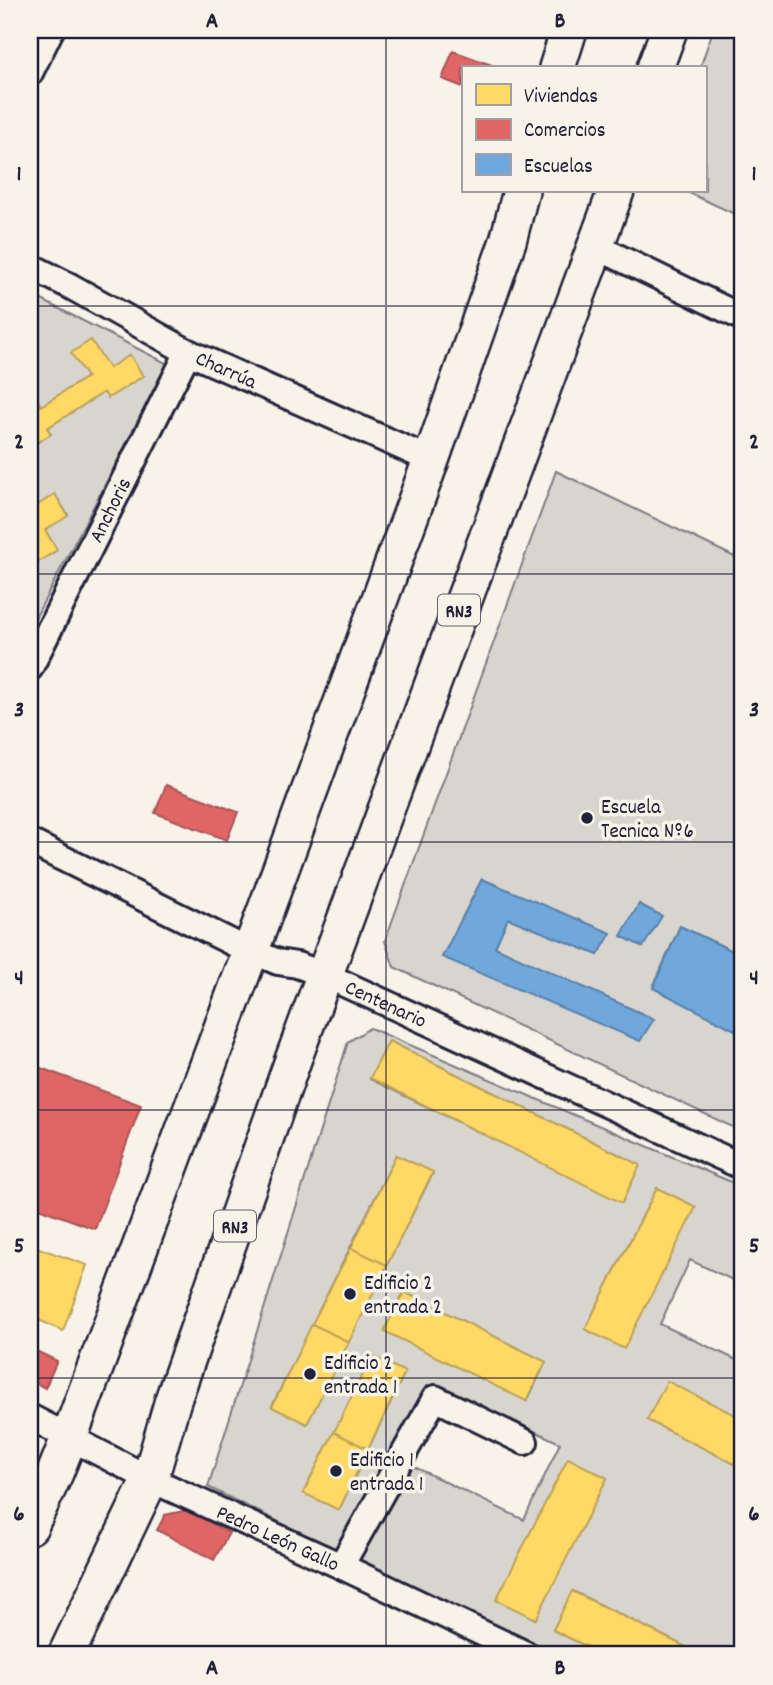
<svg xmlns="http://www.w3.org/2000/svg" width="773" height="1685" font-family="Dekko,sans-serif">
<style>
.green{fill:#d8d5cf;stroke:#7d7c85;stroke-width:2;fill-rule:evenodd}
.homes{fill:#ffd966;stroke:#bda259;stroke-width:2}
.shops{fill:#e06666;stroke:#a75259;stroke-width:2}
.schools{fill:#6fa8dc;stroke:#5880ac;stroke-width:2}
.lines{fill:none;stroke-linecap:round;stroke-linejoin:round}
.minor-casing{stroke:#22223b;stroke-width:30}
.highway-casing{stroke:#22223b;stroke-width:40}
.minor{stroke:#f7f3e8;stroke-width:24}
.highway{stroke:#f7f3e8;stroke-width:35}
.grid{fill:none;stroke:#22223b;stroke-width:2;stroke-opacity:0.55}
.poi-dot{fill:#22223b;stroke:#f7f3e8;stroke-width:2.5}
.labels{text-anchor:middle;stroke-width:7;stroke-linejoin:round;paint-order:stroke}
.shield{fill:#f7f3e8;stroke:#62616f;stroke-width:2}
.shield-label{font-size:19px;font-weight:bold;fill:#22223b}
.street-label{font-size:21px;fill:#22223b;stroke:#f7f3e8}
.poi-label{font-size:21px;fill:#22223b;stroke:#f7f3e8;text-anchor:start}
.neatline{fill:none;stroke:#22223b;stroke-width:2.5}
.grid-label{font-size:23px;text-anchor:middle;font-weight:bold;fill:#22223b}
</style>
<rect width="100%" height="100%" fill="#f7f3e8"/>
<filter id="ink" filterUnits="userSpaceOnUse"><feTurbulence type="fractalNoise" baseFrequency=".0143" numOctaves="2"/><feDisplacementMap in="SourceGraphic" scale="14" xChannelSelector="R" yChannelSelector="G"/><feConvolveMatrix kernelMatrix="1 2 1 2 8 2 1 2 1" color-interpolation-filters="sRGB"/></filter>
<g filter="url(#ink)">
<path class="green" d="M713 30H743V179L734 198 743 203V218L685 191H705V68H700Z
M30 294 168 364 30 628V560L34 565 57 550 45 530 68 515 55 495 30 510V447L51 434 47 428 104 392 108 398 143 376 109 368 91 341 72 353 87 377 41 406 30 388Z
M556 471 743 561V956L680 926 653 987 743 1034V1132L394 967 385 941ZM482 879 610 934 598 955 508 918 495 947 653 1019 640 1040 443 956ZM639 905 643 947 622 936Z
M370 1028 743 1187V1285L690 1260 660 1324 743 1363V1419L667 1382 648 1420 743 1468V1655H702L573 1591 553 1630 604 1655H550L208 1487 348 1042ZM389 1041 640 1165 622 1202 370 1079ZM396 1155 433 1173 307 1424 272 1406ZM657 1188 695 1207 624 1348 585 1329ZM404 1292 546 1362 527 1401 385 1331ZM372 1357 405 1372 339 1510 304 1492ZM445 1389 560 1443 524 1520 396 1458 424 1404ZM568 1459 607 1478 535 1619 497 1599Z"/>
<path class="homes" d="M91 340 109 368 130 355 143 376 108 398 104 392 47 428 51 434 30 447V388L41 406 87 377 71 353Z
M55 494 68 516 45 530 57 550 33 565 30 560V510Z
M389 1041 640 1165 622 1203 370 1078Z
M396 1155 433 1172 387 1265 351 1248Z
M657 1188 696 1207 624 1349 585 1329Z
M30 1245 87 1265 63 1331 30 1316Z
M351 1248 387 1265 349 1342 312 1324Z
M404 1292 546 1362 526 1401 384 1331Z
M312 1324 349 1342 307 1424 272 1407Z
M372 1356 405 1372 368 1449 334 1432Z
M667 1381 743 1419V1468L647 1420Z
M334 1432 368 1449 339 1510 303 1493Z
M568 1458 607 1478 536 1619 496 1600Z
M572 1591 702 1655H604L553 1630Z"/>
<path class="shops" d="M453 51 500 68H463V87L442 79Z
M166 785 238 812 227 840 155 813Z
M30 1064 141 1105 95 1229 30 1205Z
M30 1348 57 1361 45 1388 30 1380Z
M188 1510 229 1533 214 1560 157 1530 165 1515Z"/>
<path class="schools" d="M743 179V203L734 198Z
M482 879 611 933 598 955 508 918 495 947 654 1019 640 1041 442 957Z
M639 904 662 916 643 947 621 936Z
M680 926 743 956V1034L653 988Z"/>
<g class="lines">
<g class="minor-casing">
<g id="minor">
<path d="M30 73 51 30"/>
<path d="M595 246 743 318"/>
<path id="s1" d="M30 266 70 286 188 352 431 460"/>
<path id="s2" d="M30 668 188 352"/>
<path id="s3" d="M30 842 239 946 278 962 297 965 325 975 743 1167"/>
<path id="s4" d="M30 1417 150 1479 341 1566 528 1655"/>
<path d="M341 1566 435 1398 525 1442"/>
</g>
</g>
<g class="highway-casing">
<path id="highway" d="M557 68 569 30
M655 68 669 30
M30 1526 55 1473 69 1438 251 950 431 460 508 241 521 191
M66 1655 150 1479 173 1400 293 1060 616 191"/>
</g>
<use href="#minor" class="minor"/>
<use href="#highway" class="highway"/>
</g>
</g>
<path class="grid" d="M386 30V1655M30 306H743M30 574H743M30 842H743M30 1110H743M30 1378H743"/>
<g class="poi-dot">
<circle cx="587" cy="818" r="7"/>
<circle cx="350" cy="1294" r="7"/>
<circle cx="310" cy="1374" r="7"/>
<circle cx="336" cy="1471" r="7"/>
</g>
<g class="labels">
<g class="shield">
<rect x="438" y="594.5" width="42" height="31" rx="5"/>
<rect x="214" y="1210.5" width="42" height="31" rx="5"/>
</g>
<g class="shield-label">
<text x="459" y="617">RN3</text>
<text x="235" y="1233">RN3</text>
</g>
<g class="street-label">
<text dy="7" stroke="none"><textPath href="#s1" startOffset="222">Charrúa</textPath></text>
<text dy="7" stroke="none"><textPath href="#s2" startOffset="177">Anchoris</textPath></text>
<text dy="7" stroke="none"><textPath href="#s3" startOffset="392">Centenario</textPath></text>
<text dy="7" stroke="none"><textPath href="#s4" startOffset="276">Pedro León Gallo</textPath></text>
</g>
<g class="poi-label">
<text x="601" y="813">Escuela<tspan x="601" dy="24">Tecnica Nº6</tspan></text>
<text x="364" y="1289">Edificio 2<tspan x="364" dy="24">entrada 2</tspan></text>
<text x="324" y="1369">Edificio 2<tspan x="324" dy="24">entrada 1</tspan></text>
<text x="350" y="1466">Edificio 1<tspan x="350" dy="24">entrada 1</tspan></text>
</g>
</g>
<rect width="773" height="1685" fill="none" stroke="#f7f3e8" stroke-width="77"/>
<rect x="462" y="66" width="245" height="126" fill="#f7f3e8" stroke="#a29fa3" stroke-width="2"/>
<rect x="476" y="84" width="35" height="21" fill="#ffd966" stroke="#a29fa3" stroke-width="2"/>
<text x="524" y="102" font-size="21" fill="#22223b">Viviendas</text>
<rect x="476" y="119" width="35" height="21" fill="#e06666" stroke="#a29fa3" stroke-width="2"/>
<text x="524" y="136" font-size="21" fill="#22223b">Comercios</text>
<rect x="476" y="154" width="35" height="21" fill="#6fa8dc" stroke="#a29fa3" stroke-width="2"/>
<text x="524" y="172" font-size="21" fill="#22223b">Escuelas</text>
<rect x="38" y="38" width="696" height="1608" class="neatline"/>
<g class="grid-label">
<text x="212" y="27">A</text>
<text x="560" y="27">B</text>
<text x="19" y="180">1</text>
<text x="754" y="180">1</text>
<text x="19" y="448">2</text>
<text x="754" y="448">2</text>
<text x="19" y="716">3</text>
<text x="754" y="716">3</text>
<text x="19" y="984">4</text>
<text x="754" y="984">4</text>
<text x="19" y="1252">5</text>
<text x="754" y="1252">5</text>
<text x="19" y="1520">6</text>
<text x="754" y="1520">6</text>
<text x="212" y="1674">A</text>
<text x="560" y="1674">B</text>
</g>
</svg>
